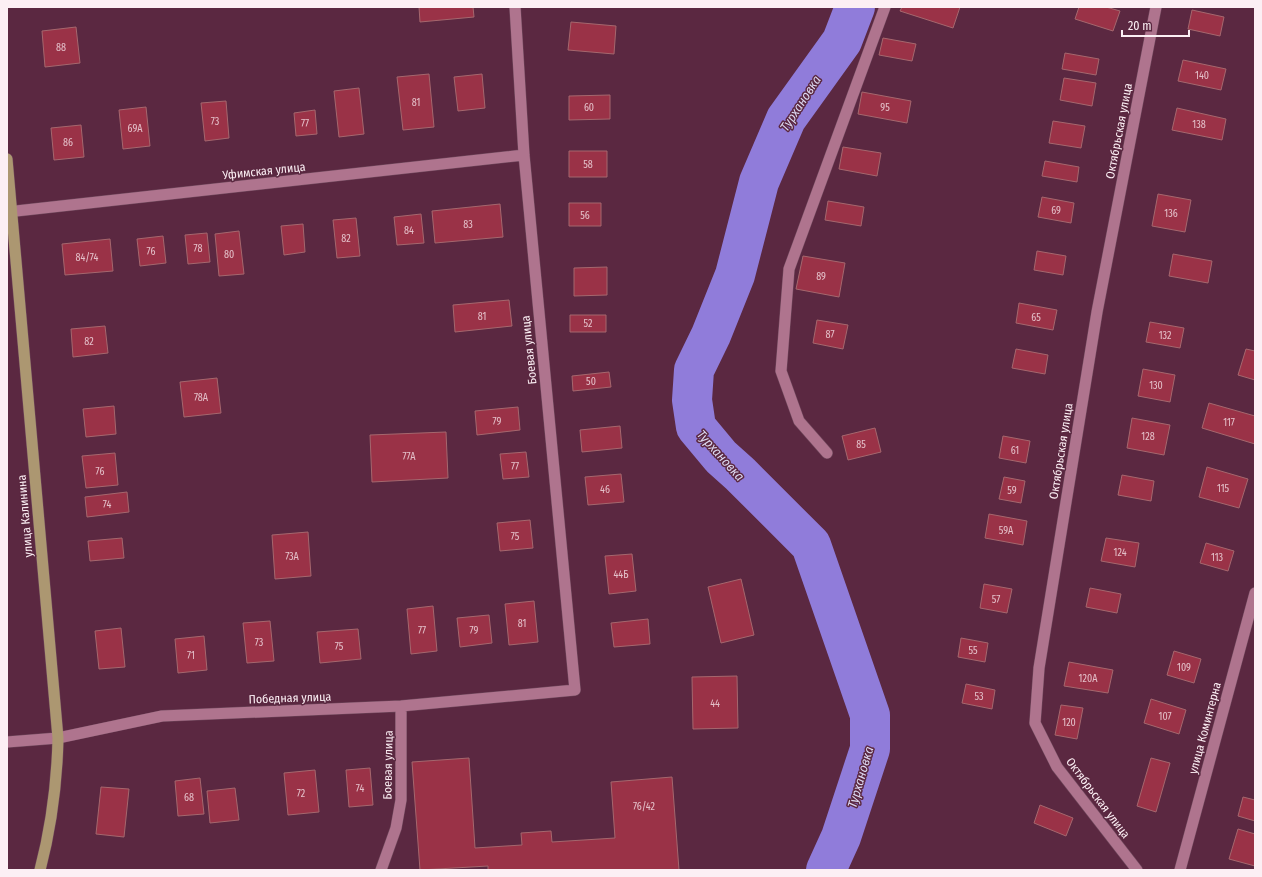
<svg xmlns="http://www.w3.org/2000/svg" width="1262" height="877" font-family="'Fira Sans Condensed',sans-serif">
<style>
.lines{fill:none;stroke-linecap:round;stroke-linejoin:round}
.river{stroke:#907cda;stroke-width:40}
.building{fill:#9a3247;stroke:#a5676e}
.minor-casing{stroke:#6f485c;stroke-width:12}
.primary-casing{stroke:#6f485c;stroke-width:12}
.minor{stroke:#af748e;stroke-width:11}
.primary{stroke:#ac9771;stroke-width:11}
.labels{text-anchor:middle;stroke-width:3;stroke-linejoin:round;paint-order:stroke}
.number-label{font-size:10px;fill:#e4c0c9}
.street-label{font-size:12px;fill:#fceff4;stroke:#5b2841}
.water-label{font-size:13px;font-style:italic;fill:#dddaf2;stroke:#5b2841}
</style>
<rect width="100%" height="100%" fill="#5b2841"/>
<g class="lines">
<path class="river" d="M826 870 841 837 870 749V715L811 545 740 474 721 457 696 427 692 400 694 370 711 335 735 275 759 182 786 119 842 41 855 7"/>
</g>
<path class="building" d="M419 7H473L474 17 420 22Z
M902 7H960L953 28 900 11Z
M1079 7H1106L1120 11 1113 31 1075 19Z
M1192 10 1224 17 1220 36 1188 29Z
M571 22 616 26 614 54 568 50Z
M76 27 80 63 45 67 42 31Z
M883 38 916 44 912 61 879 55Z
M1065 53 1099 59 1096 75 1062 69Z
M1183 60 1226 69 1221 90 1178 81Z
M429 74 434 127 403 130 397 77Z
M482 74 485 108 458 111 454 77Z
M1064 78 1096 83 1092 106 1060 100Z
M359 88 364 134 339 137 334 91Z
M862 92 911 101 907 123 858 114Z
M610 95V119L569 120V96Z
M226 101 229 138 205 141 201 103Z
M146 107 150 146 123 149 119 110Z
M1177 108 1226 119 1222 140 1172 130Z
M315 110 317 134 296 136 294 113Z
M1053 121 1085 126 1081 148 1049 143Z
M81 125 84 157 54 160 51 128Z
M843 147 881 153 877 176 839 169Z
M569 151H607V177H569Z
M1045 161 1079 167 1077 182 1042 176Z
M1158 194 1191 200 1185 232 1152 226Z
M1042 197 1074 203 1071 223 1038 217Z
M828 201 864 207 861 226 825 220Z
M569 203H601V226H569Z
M500 204 503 237 435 243 432 211Z
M421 214 424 243 397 245 394 217Z
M356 218 360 256 337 258 333 220Z
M303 224 305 252 284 255 281 226Z
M239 231 244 274 219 276 215 234Z
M207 233 210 262 188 264 185 235Z
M163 236 166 263 140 266 137 239Z
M110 239 113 271 65 275 62 244Z
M1037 251 1066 256 1063 275 1034 270Z
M1173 254 1212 261 1208 283 1169 276Z
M803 256 845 263 839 297 796 289Z
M607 267V295L574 296V268Z
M509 300 512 326 455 332 453 305Z
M1019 303 1057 310 1053 330 1016 323Z
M570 315H606V332H570Z
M817 320 848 325 843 349 813 343Z
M1150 322 1184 328 1180 348 1146 342Z
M105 326 108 353 73 357 71 329Z
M1016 349 1048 355 1045 374 1012 368Z
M1246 349 1255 351V380L1238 375Z
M1143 369 1175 375 1170 402 1138 396Z
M609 372 611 387 573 391 572 376Z
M217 378 221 413 184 417 180 382Z
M1209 403 1255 416V444L1202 428Z
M114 406 116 434 86 437 83 409Z
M518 407 520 430 477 435 475 411Z
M1132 418 1170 425 1164 455 1127 448Z
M620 426 622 448 582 452 580 430Z
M875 428 881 452 848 460 842 436Z
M446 432 448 478 372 482 370 435Z
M1003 436 1030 441 1026 463 999 458Z
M526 452 529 477 503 479 500 454Z
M115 453 118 485 86 488 82 456Z
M1207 467 1248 479 1239 508 1199 497Z
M621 474 624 502 588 505 585 477Z
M1122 475 1154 481 1151 501 1118 495Z
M1004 477 1025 481 1021 503 999 499Z
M127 492 129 512 87 517 85 497Z
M989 514 1027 521 1023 545 985 538Z
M530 520 533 548 500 551 497 523Z
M308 532 311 576 275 579 272 535Z
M122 538 124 558 90 561 88 541Z
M1106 538 1139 543 1135 567 1101 561Z
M1206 543 1234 551 1228 571 1200 563Z
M632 554 636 591 609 594 605 556Z
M741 579 754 635 721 643 708 587Z
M984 584 1012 589 1007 613 980 608Z
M1090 588 1121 594 1117 613 1086 607Z
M534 601 538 642 509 645 505 604Z
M433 606 437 651 411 654 407 609Z
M489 615 492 643 460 647 457 618Z
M648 619 650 644 614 647 611 623Z
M270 621 274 661 247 663 243 623Z
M121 628 125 667 99 669 95 631Z
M358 629 361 659 320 663 317 632Z
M204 636 207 670 178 673 175 639Z
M961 638 988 643 985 662 958 657Z
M1174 651 1201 659 1194 683 1167 675Z
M1069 662 1113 670 1108 693 1064 686Z
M737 676 738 728 693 729 692 677Z
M966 684 995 690 992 709 962 703Z
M1151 699 1186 710 1179 734 1144 723Z
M1061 705 1083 708 1077 739 1055 735Z
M469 758 475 848 522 845 521 833 551 831 552 842 615 838 611 782 672 777 679 870H488V866L420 870 412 762Z
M1151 758 1170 763 1156 812 1137 806Z
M370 768 373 805 349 807 346 770Z
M315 770 319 812 288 815 284 773Z
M200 778 204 814 178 816 175 781Z
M101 787 129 789 124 837 96 834Z
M235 788 239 820 210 823 207 791Z
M1243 797 1255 800V821L1238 816Z
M1040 805 1073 818 1066 836 1034 823Z
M1238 829 1255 834V866L1229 859Z"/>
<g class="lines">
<g class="minor-casing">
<path id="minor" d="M7 212 524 155
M827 453 799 421 781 371 789 269 885 7
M7 742 58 738 162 716 401 706 575 690 524 155 515 7
M381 870 396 828 401 800V706
M1137 870 1057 767 1035 723 1039 668 1097 312 1156 7
M1180 870 1255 593"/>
</g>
<g class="primary-casing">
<path id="primary" d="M7 159 58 738C57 785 52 824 40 870"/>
</g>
<use href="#minor" class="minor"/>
<use href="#primary" class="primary"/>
</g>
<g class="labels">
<g class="number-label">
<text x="61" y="51">88</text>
<text x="1202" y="79">140</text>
<text x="416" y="106">81</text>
<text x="589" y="111">60</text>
<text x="885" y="111">95</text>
<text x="215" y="125">73</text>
<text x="305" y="127">77</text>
<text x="1199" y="128">138</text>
<text x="135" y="132">69А</text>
<text x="68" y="146">86</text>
<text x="588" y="168">58</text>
<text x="1056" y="214">69</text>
<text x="1171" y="217">136</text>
<text x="585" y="219">56</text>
<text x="468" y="228">83</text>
<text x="409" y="234">84</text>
<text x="346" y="242">82</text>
<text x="198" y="252">78</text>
<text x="151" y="255">76</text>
<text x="229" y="258">80</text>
<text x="87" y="261">84/74</text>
<text x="821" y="280">89</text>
<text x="482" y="320">81</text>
<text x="1036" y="321">65</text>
<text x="588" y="327">52</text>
<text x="830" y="338">87</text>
<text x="1165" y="339">132</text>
<text x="89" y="345">82</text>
<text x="591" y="385">50</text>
<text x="1156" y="389">130</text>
<text x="201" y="401">78А</text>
<text x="497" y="425">79</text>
<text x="1229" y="426">117</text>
<text x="1148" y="440">128</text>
<text x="861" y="448">85</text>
<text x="1015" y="454">61</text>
<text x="409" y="460">77А</text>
<text x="515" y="470">77</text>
<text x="100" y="475">76</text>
<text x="1223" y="492">115</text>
<text x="605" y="493">46</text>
<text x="1012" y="494">59</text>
<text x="107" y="508">74</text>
<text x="1006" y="534">59А</text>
<text x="515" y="540">75</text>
<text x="1120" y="556">124</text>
<text x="292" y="560">73А</text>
<text x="1217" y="561">113</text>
<text x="621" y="578">44Б</text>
<text x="996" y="603">57</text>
<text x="522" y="627">81</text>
<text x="422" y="634">77</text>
<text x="474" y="634">79</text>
<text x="259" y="646">73</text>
<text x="339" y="650">75</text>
<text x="973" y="654">55</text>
<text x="191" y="659">71</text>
<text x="1184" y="671">109</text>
<text x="1088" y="682">120А</text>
<text x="979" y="700">53</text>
<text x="715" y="707">44</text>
<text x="1165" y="720">107</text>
<text x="1069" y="726">120</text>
<text x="360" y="792">74</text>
<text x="301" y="797">72</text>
<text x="189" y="801">68</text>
<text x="644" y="810">76/42</text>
</g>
<g class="street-label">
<text transform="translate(1119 131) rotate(-79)" y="4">Октябрьская улица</text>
<text transform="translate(264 171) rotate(-6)" y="4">Уфимская улица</text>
<text transform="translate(529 350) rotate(-96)" y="4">Боевая улица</text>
<text transform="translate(1061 451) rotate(-81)" y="4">Октябрьская улица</text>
<text transform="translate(25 516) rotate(-95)" y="4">улица Калинина</text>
<text transform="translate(290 698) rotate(-2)" y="4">Победная улица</text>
<text transform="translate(1205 728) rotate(-75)" y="4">улица Коминтерна</text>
<text transform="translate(388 765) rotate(-89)" y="4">Боевая улица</text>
<text transform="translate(1098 798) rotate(53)" y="4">Октябрьская улица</text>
</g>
<g class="water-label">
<text transform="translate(800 103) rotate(-57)" y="5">Турхановка</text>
<text transform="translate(721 455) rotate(48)" y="5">Турхановка</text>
<text transform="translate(860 777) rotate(-74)" y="5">Турхановка</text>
</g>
</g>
<rect width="1262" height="877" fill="none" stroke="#fceff4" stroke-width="16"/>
<path d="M1122 30v6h67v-6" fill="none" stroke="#fceff4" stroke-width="2"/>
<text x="1128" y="30" font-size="12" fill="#fceff4" stroke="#5b2841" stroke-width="3" paint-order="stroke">20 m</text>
</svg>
